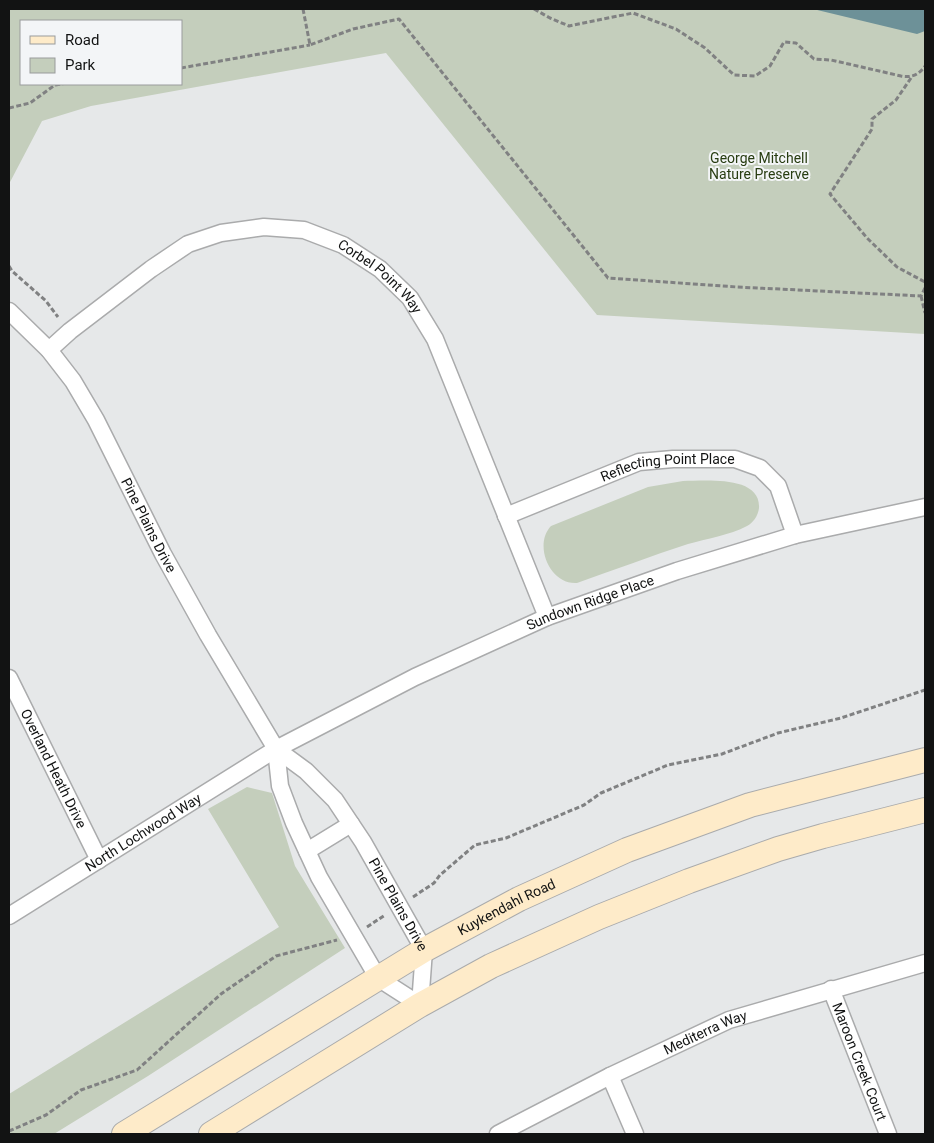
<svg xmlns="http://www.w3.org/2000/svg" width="934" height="1143" font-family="Roboto,sans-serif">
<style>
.green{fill:#c4cebc;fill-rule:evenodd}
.water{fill:#6d9198}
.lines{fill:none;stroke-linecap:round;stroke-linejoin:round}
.street-casing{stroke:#aaabac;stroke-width:19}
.secondary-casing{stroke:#aaabac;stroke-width:26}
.path{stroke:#808182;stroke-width:3;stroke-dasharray:5 2.5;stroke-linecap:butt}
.street{stroke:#fff;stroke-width:16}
.secondary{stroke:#feebc9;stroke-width:24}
.labels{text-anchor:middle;stroke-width:4;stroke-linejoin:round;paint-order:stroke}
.park-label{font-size:14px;fill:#283d12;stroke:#f3f5f7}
.street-label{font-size:14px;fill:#121313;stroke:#f3f5f7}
</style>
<rect width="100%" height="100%" fill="#e6e8e9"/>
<path class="green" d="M9 9H925V334L597 315 386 53 91 106 42 121 9 184ZM21 21H181V84H21Z
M683 481C705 481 761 475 759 508 758 516 753 523 747 526 730 535 706 539 688 544 651 556 614 570 577 583 550 585 533 545 551 526L648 487Z
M247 787 272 793 295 866 345 948 148 1076 54 1134H9V1094L279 927 208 809Z"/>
<path class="water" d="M813 9H925V31L917 34Z"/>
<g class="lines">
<g class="street-casing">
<g id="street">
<path id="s1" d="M9 311 49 350 73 381 96 420 163 554 208 635 276 749 306 771 335 800 363 842 424 950 420 1005 378 978 319 877 294 823 280 786 276 749"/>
<path id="s2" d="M49 350 70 331 151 269 188 244 221 233 264 227 304 230 343 245 380 269 410 298 435 339 547 617"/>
<path id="s3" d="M506 516 639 462 673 459H735L760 468 778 486 795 535"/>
<path id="s4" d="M9 678 99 860"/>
<path d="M307 851 351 824"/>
<path id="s5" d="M9 916 276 749 415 677 547 617 677 571 795 535 925 507"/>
<path id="s6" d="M831 989 888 1134"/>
<path d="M610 1076 635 1134"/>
<path id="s7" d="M498 1134 610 1076 729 1020 925 963"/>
</g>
</g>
<g class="secondary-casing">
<g id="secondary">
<path id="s8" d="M124 1134 424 950 519 899 627 850 750 805 925 760"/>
<path d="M211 1134 420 1005 491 966 599 917 689 881 778 849 823 836 925 810"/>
</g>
</g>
<path class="path" d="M303 9 310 45 353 29 399 19 608 278 737 287 921 296 925 288
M534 9 550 18 569 26 633 13 676 29 705 48 734 75 755 76 770 66 784 42 796 43 814 59 831 60 901 76C911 78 919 75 925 66
M181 68 310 45
M911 78 896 100 872 119V129L830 194 867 238 897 267 925 282
M9 108 30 103 55 85 63 84
M9 266 12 271 46 301 58 317
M921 296 925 313
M413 897 434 883 440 875 475 845 506 838 584 805 601 793 668 765 722 754 778 733 841 718 925 690
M367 927 385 915
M9 1131 46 1115 81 1090 137 1070 221 994 276 956 337 940"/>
<use href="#street" class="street"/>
<use href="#secondary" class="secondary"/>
</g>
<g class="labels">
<g class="park-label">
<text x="759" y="163">George Mitchell<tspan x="759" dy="16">Nature Preserve</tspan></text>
</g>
<g class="street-label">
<text dy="5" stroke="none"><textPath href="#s2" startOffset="384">Corbel Point Way</textPath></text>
<text dy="5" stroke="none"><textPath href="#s3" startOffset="171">Reflecting Point Place</textPath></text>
<text dy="5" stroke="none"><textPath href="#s1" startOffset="258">Pine Plains Drive</textPath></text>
<text dy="5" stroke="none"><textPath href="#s5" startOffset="662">Sundown Ridge Place</textPath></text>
<text dy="5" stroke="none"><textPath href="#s4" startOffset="101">Overland Heath Drive</textPath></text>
<text dy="5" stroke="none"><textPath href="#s5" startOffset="158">North Lochwood Way</textPath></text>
<text dy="5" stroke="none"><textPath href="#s1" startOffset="716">Pine Plains Drive</textPath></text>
<text dy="5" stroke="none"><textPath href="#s8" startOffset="445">Kuykendahl Road</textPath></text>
<text dy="5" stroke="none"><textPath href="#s7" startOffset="231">Mediterra Way</textPath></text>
<text dy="5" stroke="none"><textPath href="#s6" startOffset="78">Maroon Creek Court</textPath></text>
</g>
</g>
<rect width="934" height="1143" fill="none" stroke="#121313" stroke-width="20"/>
<rect x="20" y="20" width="162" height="65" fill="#f3f5f7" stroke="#999b9c"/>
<rect x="30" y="36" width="25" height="8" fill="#feebc9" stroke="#999b9c"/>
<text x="65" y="45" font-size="15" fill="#121313">Road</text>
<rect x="30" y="58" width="25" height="15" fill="#c4cebc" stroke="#999b9c"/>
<text x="65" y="70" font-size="15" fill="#121313">Park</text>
</svg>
